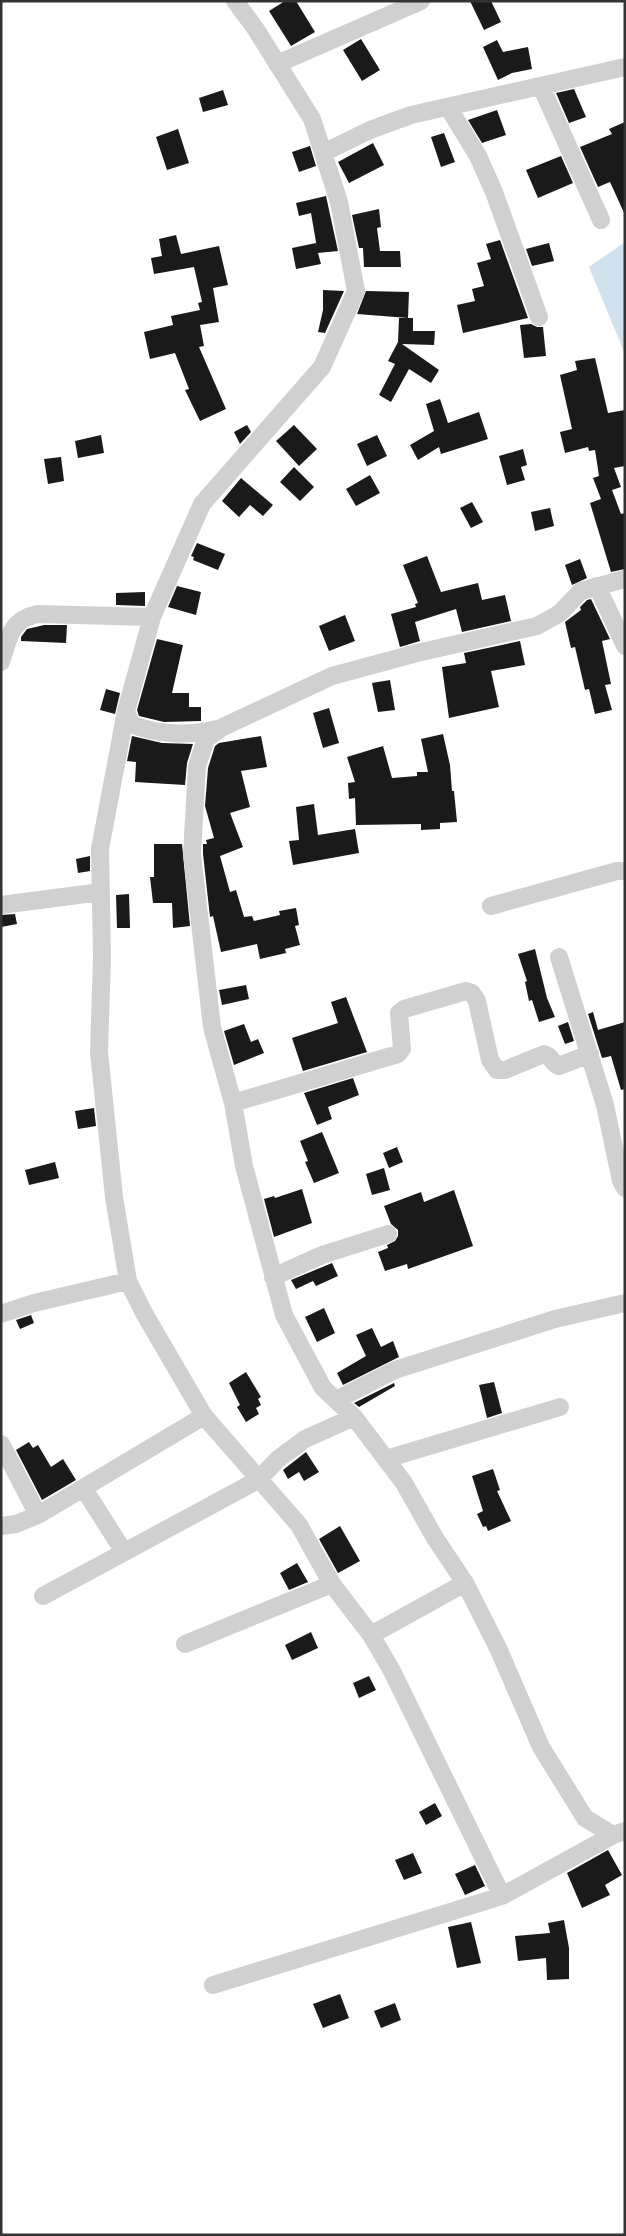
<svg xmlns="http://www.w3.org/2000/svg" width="626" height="2236" font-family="Ubuntu,sans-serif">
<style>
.water{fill:#cfe2ee}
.building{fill:#1a1a1a}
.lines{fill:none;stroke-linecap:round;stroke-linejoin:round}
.minor{stroke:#d0d0d0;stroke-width:18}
</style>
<rect width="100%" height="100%" fill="#fff"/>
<path class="water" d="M625 242V354L589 267Z"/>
<path class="building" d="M285 1H296L315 32 291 46 269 11Z
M470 1H491L501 22 484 30Z
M361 39 380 70 362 81 343 50Z
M497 40 503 52 528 47 532 69 512 73 498 80 483 47Z
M574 89 586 117 569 123 556 93Z
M223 90 228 105 203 112 199 98Z
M497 110 506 135 482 143 468 120Z
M625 122V215L610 182 598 187 580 147 612 134 609 129Z
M178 129 189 163 167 170 156 137Z
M444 133 455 162 441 167 431 137Z
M373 143 384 165 349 183 338 162Z
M310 146 316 166 299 172 292 152Z
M561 156 573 183 538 198 526 170Z
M326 196 338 251 318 253 321 264 296 269 292 248 316 243 317 248 311 213 299 216 296 203Z
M379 209 381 227 377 228 380 251H400L401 267H364L363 248H359L352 215Z
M176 235 181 254 219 246 228 285 213 288 219 322 200 325 204 346 199 347 226 409 200 421 185 390 189 389 175 353 150 359 144 332 173 325 171 316 200 310 198 303 202 302 194 267 154 274 151 258 162 256 159 239Z
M500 240 528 318 463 333 457 305 475 301 472 289 484 286 477 263 491 259 486 244Z
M549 243 554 261 532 266 526 249Z
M323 290 344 291 325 333 318 332 323 310Z
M366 291 409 292 408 318 357 314Z
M399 318H413V331H435L434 345 402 344 439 370 431 383 409 369 391 402 379 395 395 364 388 361 398 342Z
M531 324 537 327H543L546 356 524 358 520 325Z
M595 358 608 413 625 410V466L614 468 621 487 612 490 621 514 625 513V569L611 572 590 503 601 499 593 478 599 476 595 450 589 451 588 447 565 453 560 432 572 429 560 375 577 370 575 361Z
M440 399 448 423 479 412 488 439 441 454 439 447 418 460 410 445 434 431 426 404Z
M247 425 251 432 240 444 234 432Z
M294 425 317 449 299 466 276 441Z
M101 435 104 453 78 458 75 441Z
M377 435 387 456 367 466 357 444Z
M523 449 527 465 521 467 525 480 507 485 499 456Z
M61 457 64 481 48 484 44 459Z
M294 467 314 487 300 501 280 482Z
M370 475 380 493 356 506 346 489Z
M241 478 273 505 263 516 250 505 239 517 222 501Z
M472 502 483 522 471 528 460 508Z
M550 508 554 526 535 531 531 512Z
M197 543 225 554 218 570 193 560 194 557 191 556Z
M427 556 441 592 478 583 482 600 505 595 511 621 462 632 456 609 415 622 420 641 400 647 391 614 416 607 415 604 418 603 403 565Z
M580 559 587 578 572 585 565 565Z
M177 586 201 592 196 615 168 607Z
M145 592V606L116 605V593Z
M591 599 610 639 602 641 611 684 605 685 612 710 595 714 589 689 585 690 575 647 571 648 565 622 581 610 580 607 587 600Z
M345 615 355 641 329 651 319 626Z
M44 625H67L66 643 21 641V637L27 629Z
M157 639 183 645 172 693H189V707H201V721L164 722 139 716 137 710Z
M520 641 525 665 491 671 499 707 449 718 442 667 466 663 464 653Z
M390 680 395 710 378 712 372 683Z
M106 689 120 693 115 714 100 710Z
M329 708 339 743 323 748 313 713Z
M443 734 450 765 452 791H454L457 822 440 823V829L421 830V824L356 825 355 798 349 799 348 783 355 782 347 757 383 746 392 778 417 776V772H428L421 739Z
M132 736 162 743 193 744 187 763 185 785 135 782 136 762 127 761Z
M261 736 267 767 241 771 250 807 230 813 243 847 220 856 230 892 236 890 244 917 252 916 254 921 280 915 279 911 296 908 299 925 295 926 300 945 285 949 286 953 260 959 257 944 221 952 213 916 210 917 203 854V844H207L206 840 214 838 205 806 208 768 215 746 219 743Z
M314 804 318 835 355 829 359 853 293 865 289 841 299 840 296 807Z
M154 844H182L190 926 173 928 172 903H153L150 877H154Z
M90 856V871L78 873 76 859Z
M129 894 130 928H117L116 895Z
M15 914 17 924 1 927V915Z
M535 949 547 998 555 1017 539 1022 532 1000 529 1001 525 982 527 981 518 954Z
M246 985 249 999 222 1005 219 990Z
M346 997 367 1052 303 1071 292 1038 338 1023 331 1002Z
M593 1012 598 1030 625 1022V1089L621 1090 611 1056 602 1058 588 1014Z
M568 1022 574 1041 565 1044 558 1026Z
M244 1024 251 1042 258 1039 264 1053 234 1065 224 1031Z
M353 1078 359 1095 328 1107 332 1119 317 1125 304 1093Z
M94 1108 96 1126 78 1129 75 1111Z
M322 1132 339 1173 314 1183 305 1162 308 1161 300 1141Z
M397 1147 403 1162 389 1168 383 1153Z
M55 1162 59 1178 29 1185 25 1170Z
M384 1168 390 1190 372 1195 366 1174Z
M302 1189 312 1223 274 1237 264 1199 274 1196 275 1198Z
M454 1190 473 1246 408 1269 407 1264 385 1271 378 1252 388 1248 387 1245 395 1241 398 1236V1230L391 1224 384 1206 421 1192 424 1202Z
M332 1263 338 1276 316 1286 313 1281 296 1289 291 1280Z
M324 1308 335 1333 317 1342 305 1317Z
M31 1315 34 1323 20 1329 16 1320Z
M372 1328 381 1347 393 1341 399 1357 343 1385 337 1373 366 1356 356 1335Z
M246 1372 261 1397 258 1399 261 1405 256 1408 259 1414 246 1422 237 1407 240 1405 229 1383Z
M494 1382 502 1413 487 1418 479 1385Z
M394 1383 395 1386 359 1407 354 1403Z
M29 1442 33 1448 38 1445 51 1467 63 1459 76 1480 42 1500 16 1450Z
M306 1452 319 1472 304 1481 299 1472 288 1479 283 1470Z
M493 1469 500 1490 497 1491 511 1521 488 1531 486 1526 483 1527 477 1514 483 1511 472 1476Z
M340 1526 360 1561 338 1573 319 1539Z
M297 1563 308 1582 289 1590 280 1573Z
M311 1632 318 1648 292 1660 285 1645Z
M369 1676 376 1690 359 1698 353 1683Z
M435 1803 442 1816 426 1825 419 1812Z
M608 1850 622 1875 605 1885 610 1895 582 1908 567 1873Z
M413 1853 422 1873 404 1880 395 1860Z
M475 1865 485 1886 465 1895 455 1874Z
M564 1920 569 1948V1979L547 1980 546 1958 518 1961 515 1936 550 1933 548 1923Z
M471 1922 481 1963 457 1968 448 1927Z
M340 1994 349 2018 323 2028 313 2004Z
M395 2003 401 2020 381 2028 374 2011Z"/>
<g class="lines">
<path class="minor" d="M235 1 255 28 312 119 339 202 356 291 322 367 202 504 152 617 126 711 100 849 102 957 99 1052 114 1197 128 1281 144 1313 204 1416 299 1525 332 1584 371 1635 392 1671 502 1896 613 1835
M277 64 421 1
M541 86 601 220
M448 107 478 156 494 192 539 317
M323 153 370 130 411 115 625 67
M625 579 581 591 560 613 537 626 417 653 332 676 223 727 206 739 197 766 192 854 212 1027 233 1103 244 1166 284 1315 323 1388 354 1417 404 1483 435 1538 465 1583 498 1648 541 1747 585 1818 613 1835 625 1831
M597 586 625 646
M1 662C9 638 10 620 37 614L152 617
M126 711 131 724C157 735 191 736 217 729
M1 905 101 892
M491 906 617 871H625
M559 957 605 1105 621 1181 625 1188
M233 1103 398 1054 402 1049 399 1013 404 1009 466 991 472 993 477 1001 490 1060 497 1070H505L544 1054C552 1056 552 1064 559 1066L590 1054
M273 1277 322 1255 388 1234
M1 1314 34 1303 128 1281
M336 1400 395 1370 555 1319 625 1303
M1 1444 38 1515
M386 1459 560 1407
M84 1489 124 1552
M1 1526 16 1524 38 1515 204 1416
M43 1596 258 1480 278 1459 305 1439 354 1417
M371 1635 465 1583
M185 1644 332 1584
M213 1985 502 1896"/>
</g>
<rect width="626" height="2236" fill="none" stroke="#333333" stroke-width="5"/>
</svg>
